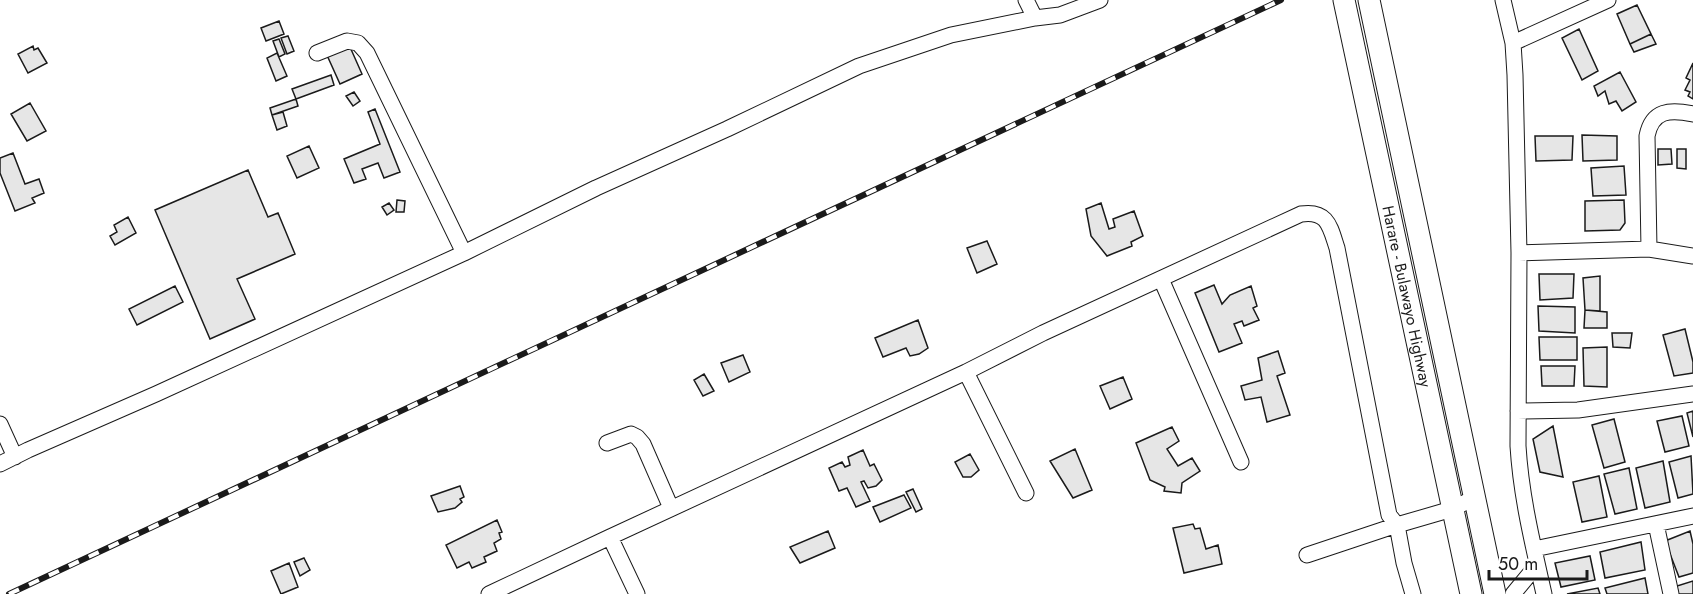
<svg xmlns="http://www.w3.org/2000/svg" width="1693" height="594" font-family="Jost,sans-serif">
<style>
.building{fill:#e6e6e6;stroke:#1a1a1a;stroke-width:1.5}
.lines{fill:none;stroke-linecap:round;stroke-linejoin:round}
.minor-casing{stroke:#1a1a1a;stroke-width:17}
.highway-casing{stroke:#1a1a1a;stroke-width:23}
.minor{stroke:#fff;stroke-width:15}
.highway{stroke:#fff;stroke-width:21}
.rail-casing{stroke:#1a1a1a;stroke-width:6}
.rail{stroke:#fff;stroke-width:4;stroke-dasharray:11;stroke-linecap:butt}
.labels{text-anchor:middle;stroke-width:4.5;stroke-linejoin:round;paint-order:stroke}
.street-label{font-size:16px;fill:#1a1a1a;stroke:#fff}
</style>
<rect width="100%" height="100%" fill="#fff"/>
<path class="building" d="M1637 5 1651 34 1630 44 1617 14Z
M279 21 284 34 266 41 261 28Z
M1579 29 1598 71 1582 80 1562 38Z
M1651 34 1656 44 1634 52 1630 44Z
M288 36 294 51 287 54 281 38Z
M279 39 285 54 279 57 273 41Z
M33 46 34 50 38 48 47 63 28 73 18 54Z
M350 47 362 74 340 84 326 53Z
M277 53 287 76 276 81 267 58Z
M1693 63V99L1688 96 1690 92 1685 90 1690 80 1686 78Z
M1620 72 1636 102 1622 111 1616 101 1609 104 1605 91 1598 96 1594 86Z
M331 75 334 85 296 99 292 89Z
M354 92 360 101 353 106 346 96Z
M296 99 298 106 272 115 270 108Z
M30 103 46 131 27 141 11 114Z
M375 109 400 172 384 178 378 163 362 169 366 179 354 183 344 159 380 144 368 112Z
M283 112 287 126 277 130 272 115Z
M1582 135 1617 136V160L1583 161Z
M1535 136H1573L1572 160 1536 161Z
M309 146 319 168 297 178 287 156Z
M1658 149H1671L1672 164 1658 165Z
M1677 149H1686V169L1677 168Z
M13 153 25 184 39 179 44 193 32 198 35 203 15 211 0 173V158Z
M1624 166 1626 195 1593 196 1591 168Z
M248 170 268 217 278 213 295 254 237 279 255 319 210 339 155 210Z
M397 200 405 201 404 212H396Z
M1624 200 1625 223 1620 230 1585 231V201Z
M389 203 394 210 387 215 382 207Z
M1101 203 1109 229 1115 227 1113 219 1134 211 1143 236 1131 242 1132 246 1107 256 1091 236 1086 209Z
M128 217 136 233 115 245 110 236 117 232 114 225Z
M987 241 997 264 977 273 967 248Z
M1539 274H1574L1573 298 1540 300Z
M1600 276V311L1585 310 1583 278Z
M1214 285 1222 304 1230 295 1251 286 1257 306 1253 308 1259 320 1244 326 1242 321 1234 324 1242 343 1219 352 1195 293Z
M175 286 183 302 137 325 129 309Z
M1538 306 1575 307V333L1539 331Z
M1585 310 1607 312V328H1584Z
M918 320 928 348 919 354 910 356 906 348 883 357 875 338Z
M1685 329 1693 362V373L1674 376 1663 335Z
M1612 333H1632L1630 348 1613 347Z
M1539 337H1577V360H1540Z
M1607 347V387L1584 386 1583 348Z
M1278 351 1285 373 1277 376 1290 415 1267 422 1261 397 1245 400 1241 386 1262 380 1258 358Z
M743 355 750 372 729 382 721 363Z
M1541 366H1575L1574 386H1542Z
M704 374 714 391 703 396 694 380Z
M1123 377 1132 399 1110 409 1100 386Z
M1693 411V437L1687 413Z
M1682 416 1689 446 1665 452 1657 421Z
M1614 419 1625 462 1604 468 1592 425Z
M1553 426 1563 477 1540 472 1533 439Z
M1172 427 1179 441 1167 449 1178 466 1192 458 1200 471 1182 483 1181 493 1164 491 1165 487 1150 480 1136 443Z
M1075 449 1092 490 1073 498 1050 461Z
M863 450 870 466 874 464 882 480 876 486 868 488 864 481 861 482 870 501 856 507 847 488 839 491 829 468 842 462 845 467 850 465 848 457Z
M970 454 979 470 971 477H963L955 462Z
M1691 456 1693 494 1678 498 1669 462Z
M1663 461 1670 502 1645 508 1636 468Z
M1629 468 1637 509 1615 514 1604 474Z
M1599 476 1607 517 1582 522 1573 482Z
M460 486 464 497 460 499 462 502 455 508 438 512 431 496Z
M913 489 922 509 916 512 906 492Z
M904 495 911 508 880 522 873 507Z
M497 520 502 532 499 533 501 539 494 543 497 551 484 557 486 562 472 568 469 562 457 568 446 545Z
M1193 524 1195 529 1200 528 1206 549 1218 545 1222 564 1184 573 1173 528Z
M828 531 835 548 800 563 790 547Z
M1690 531 1693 544V573L1679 577 1665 541Z
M1641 542 1645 570 1605 578 1600 552Z
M1590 556 1595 580 1561 587 1555 563Z
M304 558 310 570 300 576 294 562Z
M289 563 298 587 281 594 271 571Z
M1645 578 1648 594H1607L1605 588Z
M1693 581V594H1678L1677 586Z
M1598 588 1600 594H1567Z"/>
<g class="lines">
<g class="minor-casing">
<path id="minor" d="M1503 0 1513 43 1515 75 1519 253 1518 446C1521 496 1533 545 1544 594
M1035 18 1060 15 1100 0
M1513 43 1608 0
M317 53 347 41 358 43 367 53 464 253
M1649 249 1647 136C1652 110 1670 109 1693 114
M1519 253 1649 249 1693 256
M1161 279 1241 462
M966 372 1026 493
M1518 411 1578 410 1693 394
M0 424 15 457
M607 443 631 434 637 437 643 444 671 508
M0 464 28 450 156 394 464 253 596 188 727 129 859 66 951 35 1035 18 1026 0
M1656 524 1671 594
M610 537 966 372 1043 333 1301 214C1328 210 1330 227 1337 248L1389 515 1397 525 1452 509 1474 498
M1534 549 1693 516
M1307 555 1397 525 1404 563 1413 594
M489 594 610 537 637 594
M1513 594 1537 565"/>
</g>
<g class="highway-casing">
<g id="highway">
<path id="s1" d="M1344 0 1471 594"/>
<path d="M1369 0 1495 594"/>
</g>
</g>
<use href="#minor" class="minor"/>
<use href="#highway" class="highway"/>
<g class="rail-casing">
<path id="rail" d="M9 594 1281 0"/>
</g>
<use href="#rail" class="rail"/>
</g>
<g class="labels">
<g class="street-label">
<text dy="6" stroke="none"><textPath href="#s1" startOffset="303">Harare - Bulawayo Highway</textPath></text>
</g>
</g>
<path d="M1489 570v9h98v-9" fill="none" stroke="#1a1a1a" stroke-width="3"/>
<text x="1498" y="570" font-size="18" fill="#1a1a1a" stroke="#ffffff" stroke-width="4.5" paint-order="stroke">50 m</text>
</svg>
